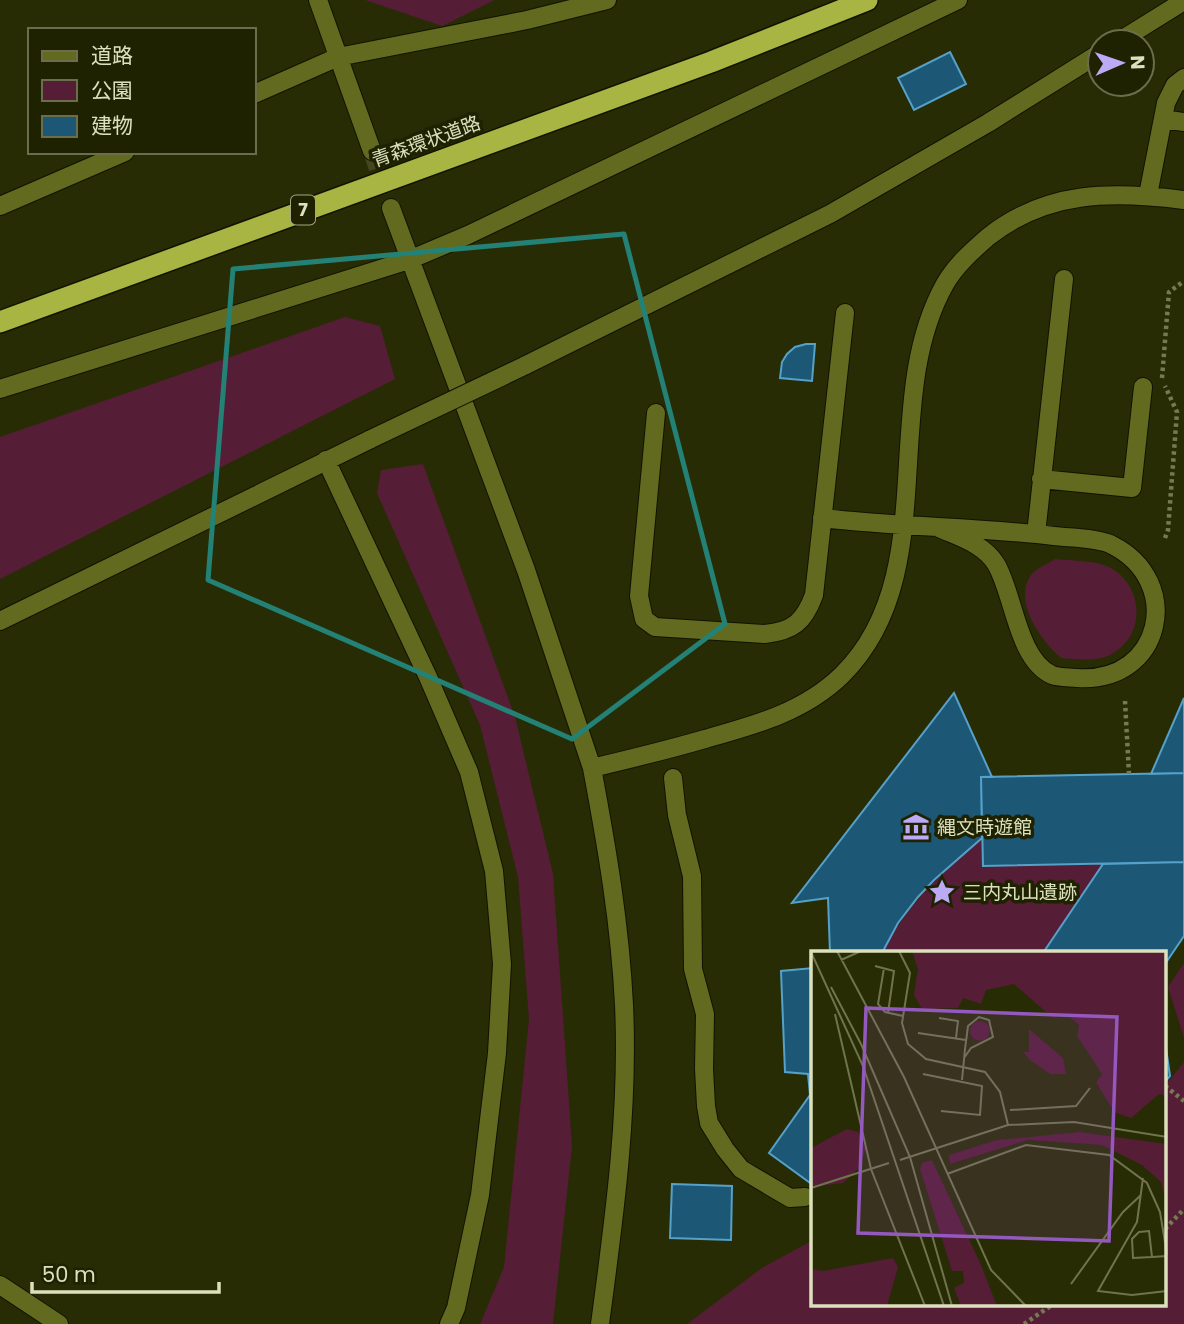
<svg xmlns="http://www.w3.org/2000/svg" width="1184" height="1324" font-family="Poppins,'Noto Sans JP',sans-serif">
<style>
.green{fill:#561d37}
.building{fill:#1c5876;stroke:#55a1ca;stroke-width:2}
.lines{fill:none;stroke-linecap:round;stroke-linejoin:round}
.minor-tunnel{stroke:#434720;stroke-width:18;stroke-dasharray:18 9;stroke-linecap:butt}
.minor-casing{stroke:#111301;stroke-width:20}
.highway-casing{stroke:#111301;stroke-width:24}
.path{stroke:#757a53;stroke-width:4.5;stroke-dasharray:3.5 3.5;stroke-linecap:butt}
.minor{stroke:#626a1f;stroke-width:18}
.highway{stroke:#a8b543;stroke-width:21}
.minor-bridge-casing{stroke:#111301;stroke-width:20;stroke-linecap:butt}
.minor-bridge{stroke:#626a1f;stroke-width:18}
.marked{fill:none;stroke:#238176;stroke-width:5;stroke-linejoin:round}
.labels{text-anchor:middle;stroke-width:7;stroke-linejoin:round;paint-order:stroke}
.shield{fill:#1f2200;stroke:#a3a884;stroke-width:2}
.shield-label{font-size:18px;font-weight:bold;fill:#dbe1bd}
.street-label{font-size:19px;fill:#dbe1bd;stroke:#1f2200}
.poi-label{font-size:19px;fill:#dbe1bd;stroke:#1f2200;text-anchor:start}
.inset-road{fill:none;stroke:#70744e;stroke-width:2}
.view{fill:#9359be;fill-opacity:0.15;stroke:#9359be;stroke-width:3.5}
.inset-edge{fill:none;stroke:#dbe1bd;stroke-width:3.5}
</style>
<rect width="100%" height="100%" fill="#282c04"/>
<path class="green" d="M365 0H494L442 26Z
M345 317 380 326 395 379 0 579V437Z
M423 464 515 717 553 874 572 1146 553 1324H480L504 1267 529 1019 518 877 480 725 377 493 381 470Z
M1055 559C1071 561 1094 560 1109 567 1144 585 1147 636 1110 655 1095 662 1077 659 1061 658 1042 642 1012 601 1031 575 1036 568 1048 564 1055 559Z
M982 838 983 866 1103 864 1043 953H882C909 902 939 875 982 838Z
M1184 963V1038L1168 987Z
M1184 1062V1324H687L762 1268 813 1240V1305H1165V1086Z"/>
<path class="building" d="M950 52 966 84 914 110 898 78Z
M806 344H815L812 381 780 378 782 362 787 354 795 347Z
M954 693 992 777H981L982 838 934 880 918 897 898 923 882 953H830L828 898 792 903Z
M1184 698V773L1151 774Z
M1184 773V862L983 866 981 777Z
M1184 862V936L1165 964V953H1043L1103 864Z
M813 968V1185L769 1153 810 1095 808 1074 785 1072 781 971Z
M1165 1041 1170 1076 1165 1082Z
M672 1184 732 1186 731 1240 670 1238Z"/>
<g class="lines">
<path class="minor-tunnel" d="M372 151 391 208"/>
<g class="minor-casing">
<path id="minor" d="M318 0 372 151
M1118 42 1184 1
M254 94 338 57 527 20 607 0
M1163 119 1184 122
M1148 195 1166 103 1175 85 1184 78
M0 206 125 152
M391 208 526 570 592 768
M524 366 830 214 988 123 1100 53
M0 389 409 260 468 235 958 0
M656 413 639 596 644 619 655 627 765 634C793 631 804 622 814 595L845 313
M326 460 428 677 469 772 494 871 502 964 497 1053 480 1195 456 1308 449 1324
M1041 479 1132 488 1143 387
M822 518C899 527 977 527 1054 536 1070 538 1099 538 1112 545 1184 581 1163 683 1078 678 1071 677 1059 678 1052 675 1017 659 1014 594 996 564 984 544 959 537 939 528
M1036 534 1064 279
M0 621 371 439
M673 778 677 815 692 876 693 969 705 1014 704 1069 706 1106 709 1123 725 1149 741 1169 790 1198 805 1197
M0 1285 59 1324
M600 1324C614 1219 629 1112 624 1005 620 924 607 848 592 768 630 759 667 750 705 739 755 725 804 712 842 675 944 574 878 403 945 284 955 266 973 250 988 237 1047 190 1113 191 1184 200"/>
</g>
<g class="highway-casing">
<path id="highway" d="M0 322 711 62 867 0"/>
</g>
<path class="path" d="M1162 378 1169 292 1184 281
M1165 538 1168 530 1177 412 1165 386
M1125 701 1129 774
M1165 1086 1184 1101
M1165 1229 1184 1209
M1024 1324 1052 1305"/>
<use href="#minor" class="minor"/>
<use href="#highway" class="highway"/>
<g class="minor-bridge-casing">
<path id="minor-bridge" d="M371 439 524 366"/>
</g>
<use href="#minor-bridge" class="minor-bridge"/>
</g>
<path class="marked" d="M624 234 725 624 572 739 208 580 233 269Z"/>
<defs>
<g id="museum-bare" transform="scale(2.1)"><path d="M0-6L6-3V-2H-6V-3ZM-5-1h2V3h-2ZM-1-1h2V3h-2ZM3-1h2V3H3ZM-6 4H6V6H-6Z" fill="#bcaaf5" stroke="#1f2200" stroke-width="2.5" paint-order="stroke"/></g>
<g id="sight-bare" transform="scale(2.1)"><path d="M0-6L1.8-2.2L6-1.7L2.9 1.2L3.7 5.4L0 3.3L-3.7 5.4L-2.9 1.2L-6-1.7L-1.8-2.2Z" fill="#bcaaf5" stroke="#1f2200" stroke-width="2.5" paint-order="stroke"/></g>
</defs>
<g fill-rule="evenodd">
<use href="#museum-bare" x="916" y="827"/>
<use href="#sight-bare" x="942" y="892"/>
</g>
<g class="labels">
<rect class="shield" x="291" y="195.5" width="24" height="29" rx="5"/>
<g class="shield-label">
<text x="303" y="216">7</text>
</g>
<g class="street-label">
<text transform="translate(426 141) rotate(-20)" y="7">青森環状道路</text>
</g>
<g class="poi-label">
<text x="937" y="834">縄文時遊館</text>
<text x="963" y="899">三内丸山遺跡</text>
</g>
</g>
<g transform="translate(811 951)">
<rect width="355" height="355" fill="#282c04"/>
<path d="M101 0H355V145L348 143 320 167 303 161 285 131 291 123 266 85 268 74 255 63 242 67 203 33 175 39 170 53 152 47 147 57 111 58 103 44 107 18ZM159 80a10 10 0 1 1 20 0a10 10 0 1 1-20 0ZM218 78 252 107 255 123H239L220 110 212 101H218ZM36 178 47 181 55 198 47 218 32 232 0 236V197ZM268 181 355 193V251L350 231 331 214 291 194 217 189 139 213 138 204 186 189ZM121 209 170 314 186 355H150L143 337 153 332 152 320H141L109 218 111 212ZM82 307 87 316 76 355H0V318L12 320Z" fill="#561d37"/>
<path class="inset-road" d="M26 0 93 126 180 319 215 355M88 0 99 22 91 72 97 93 115 108 174 121 189 141 197 174 263 171 356 186M0 1 52 115 133 355M30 9 50 0M64 15 83 20 77 62M73 17 67 53 74 61 92 65M20 36 50 93 99 206 141 355M24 63 60 218 114 355M128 67 147 70 145 87M107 82 155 89M112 123 171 135 169 164 130 160M151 129 154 98 157 75 168 66 178 69 182 86 160 97 153 107M199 159 265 155 279 137M89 209 197 174M136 223 215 194 298 204 336 232 349 261 356 303M332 227 326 271 287 340 321 344 356 340M0 237 78 212M341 306 338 280 328 281 321 288 322 307 341 306 356 305M260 333 312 261 330 244"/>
<path class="view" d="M55 57 306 66 298 290 47 282Z"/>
<rect width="355" height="355" class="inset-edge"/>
</g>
<rect x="28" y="28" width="228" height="126" fill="#1f2200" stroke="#6a6e4c" stroke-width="2"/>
<rect x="42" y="51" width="35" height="10" fill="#626a1f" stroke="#6a6e4c" stroke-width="2"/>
<text x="91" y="63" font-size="21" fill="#dbe1bd">道路</text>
<rect x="42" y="80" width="35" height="21" fill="#561d37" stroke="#6a6e4c" stroke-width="2"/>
<text x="91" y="98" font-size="21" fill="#dbe1bd">公園</text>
<rect x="42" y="116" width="35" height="21" fill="#1c5876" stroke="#6a6e4c" stroke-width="2"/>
<text x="91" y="133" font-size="21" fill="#dbe1bd">建物</text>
<g transform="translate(1121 63) rotate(88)"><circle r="33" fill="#1f2200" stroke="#6a6e4c" stroke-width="2"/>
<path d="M0-5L12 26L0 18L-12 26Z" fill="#bcaaf5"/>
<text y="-10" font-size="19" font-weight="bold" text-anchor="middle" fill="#dbe1bd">N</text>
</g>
<path d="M32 1282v10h187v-10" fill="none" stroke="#dbe1bd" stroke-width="3.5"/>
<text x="42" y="1282" font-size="21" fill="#dbe1bd" stroke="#1f2200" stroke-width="5" paint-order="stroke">50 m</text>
</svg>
